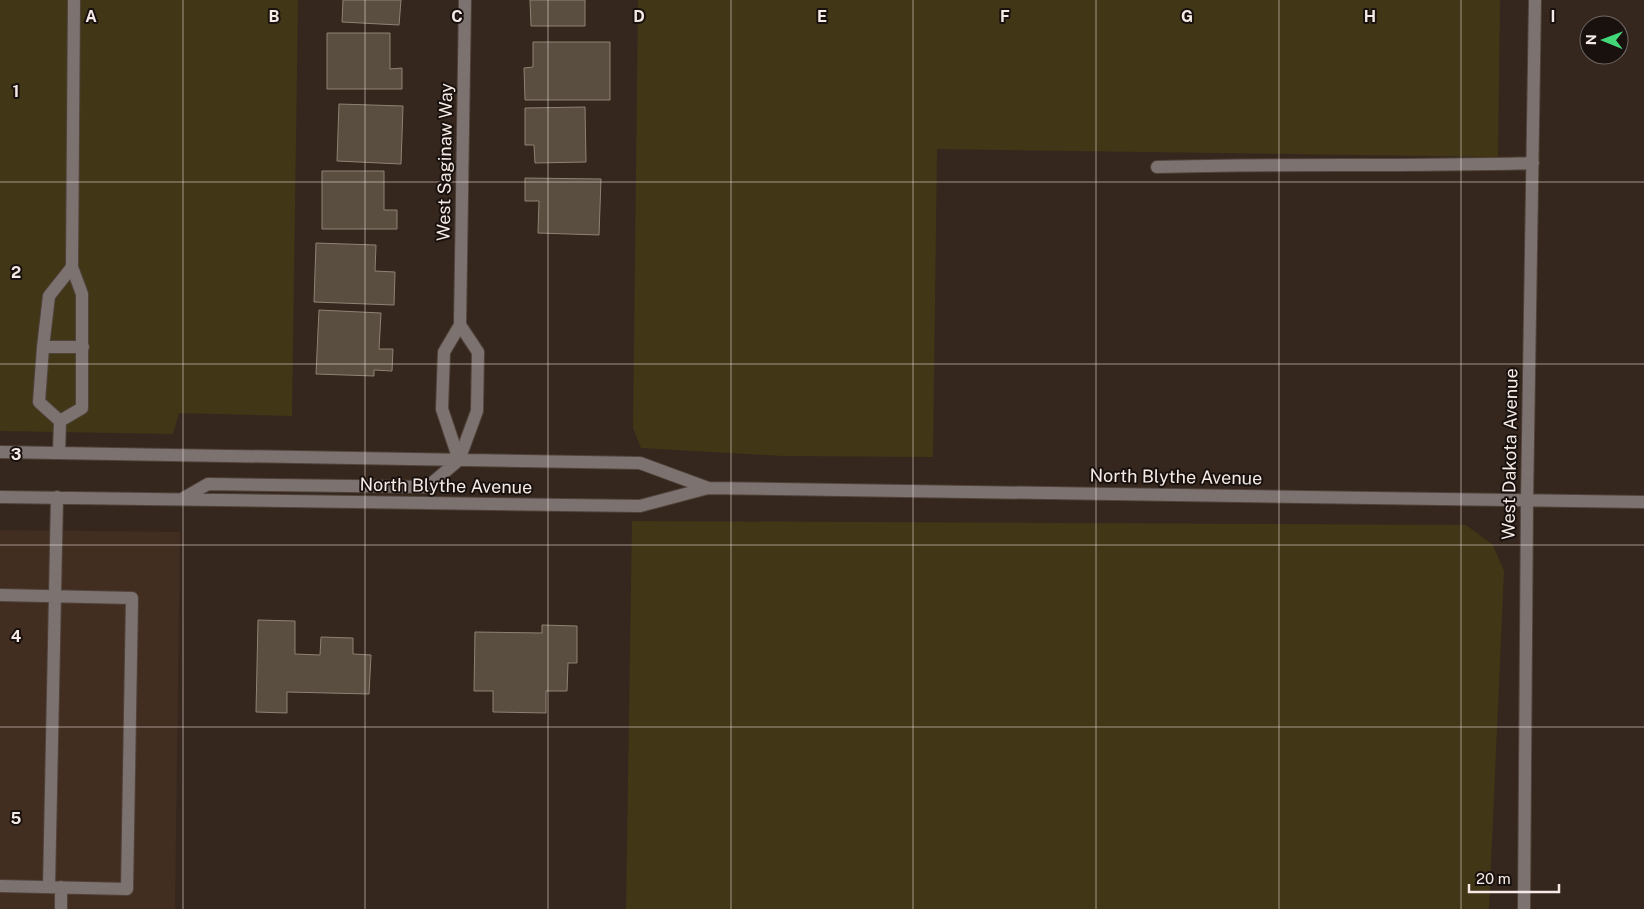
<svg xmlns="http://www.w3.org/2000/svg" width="1644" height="909" font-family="'Public Sans',sans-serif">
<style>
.built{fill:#422d21}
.green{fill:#413616}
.building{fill:#5a4e40;stroke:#8f8273}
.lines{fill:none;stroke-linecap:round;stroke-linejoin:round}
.minor-casing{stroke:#51423a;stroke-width:14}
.minor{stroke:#7c7371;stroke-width:12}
.grid{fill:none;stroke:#f5eae5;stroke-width:1;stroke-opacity:0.55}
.labels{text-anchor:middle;stroke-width:4;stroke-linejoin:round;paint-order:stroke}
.street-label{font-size:18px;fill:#f5eae5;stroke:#18110e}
.grid-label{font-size:16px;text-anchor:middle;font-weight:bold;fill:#f5eae5;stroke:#18110e;stroke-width:4;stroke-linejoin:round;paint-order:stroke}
</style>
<rect width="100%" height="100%" fill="#36271e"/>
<path class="built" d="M0 530 180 532 175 909H0Z"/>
<path class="green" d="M0 0H298L292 416 179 413 173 434 0 431Z
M638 0H1500L1498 157 937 149 933 457 782 456 641 448 633 428Z
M632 521 1466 525 1493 545 1504 571 1489 909H626Z"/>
<path class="building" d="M343 0H401L399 25 342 22Z
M530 0H585V26H531Z
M327 33H390V69L402 68V89H327Z
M533 42H610V100H525L524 68 533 67Z
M339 104 403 106 401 164 337 161Z
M585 107 586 162 535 163 534 145H525V108Z
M322 171H384V210H397V229H322Z
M525 178 601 179 599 235 538 233 539 201H525Z
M316 243 376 245 375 271 395 272 394 305 314 302Z
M319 310 381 313 379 349H393L392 371 374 370V376L316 374Z
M258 620 295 621V654L320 655 321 637 353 638V654L371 655 369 694 287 692V713L256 712Z
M542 625 577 626V663H568L567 691H546V713L493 712V691H474L475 632 542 633Z"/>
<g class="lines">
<g class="minor-casing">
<path id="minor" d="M1157 167C1282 163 1407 167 1533 163
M43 347H83
M60 421 82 408V294L72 267 74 0
M0 452 640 463 708 488
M59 452 60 421 39 402 43 347 49 296 72 267
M459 460 442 409 444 352 460 325 465 0
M0 497 640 506 708 488 1644 502
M182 499 208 484 427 487 459 460 477 411 478 352 460 325
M0 595 132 598 127 889 0 886
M49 887 57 497
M61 909V887
M1524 909 1527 500 1535 0"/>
</g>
<use href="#minor" class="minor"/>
</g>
<path class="grid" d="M183 0V909M365 0V909M548 0V909M731 0V909M913 0V909M1096 0V909M1279 0V909M1461 0V909M0 182H1644M0 364H1644M0 545H1644M0 727H1644"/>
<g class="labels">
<g class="street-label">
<text transform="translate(445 162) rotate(-89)" y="6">West Saginaw Way</text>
<text transform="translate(1510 454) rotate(-89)" y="6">West Dakota Avenue</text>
<text transform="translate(1176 477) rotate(1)" y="6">North Blythe Avenue</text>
<text transform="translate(446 486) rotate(1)" y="6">North Blythe Avenue</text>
</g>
</g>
<g class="grid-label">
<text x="91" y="22">A</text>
<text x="274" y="22">B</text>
<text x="457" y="22">C</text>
<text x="639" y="22">D</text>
<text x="822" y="22">E</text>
<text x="1005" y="22">F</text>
<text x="1187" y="22">G</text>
<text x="1370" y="22">H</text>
<text x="1553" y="22">I</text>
<text x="16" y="97">1</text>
<text x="16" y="278">2</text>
<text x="16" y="460">3</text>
<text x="16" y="642">4</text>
<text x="16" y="824">5</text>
</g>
<g transform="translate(1604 40) rotate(271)"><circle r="24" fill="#18110e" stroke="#706864"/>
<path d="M0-4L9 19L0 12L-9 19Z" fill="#44d77a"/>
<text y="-8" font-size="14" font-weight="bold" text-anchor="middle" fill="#f5eae5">N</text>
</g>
<path d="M1469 884v8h90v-8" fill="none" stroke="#f5eae5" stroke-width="2.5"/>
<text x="1476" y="884" font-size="15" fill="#f5eae5" stroke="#18110e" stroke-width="4" paint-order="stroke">20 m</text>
</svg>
